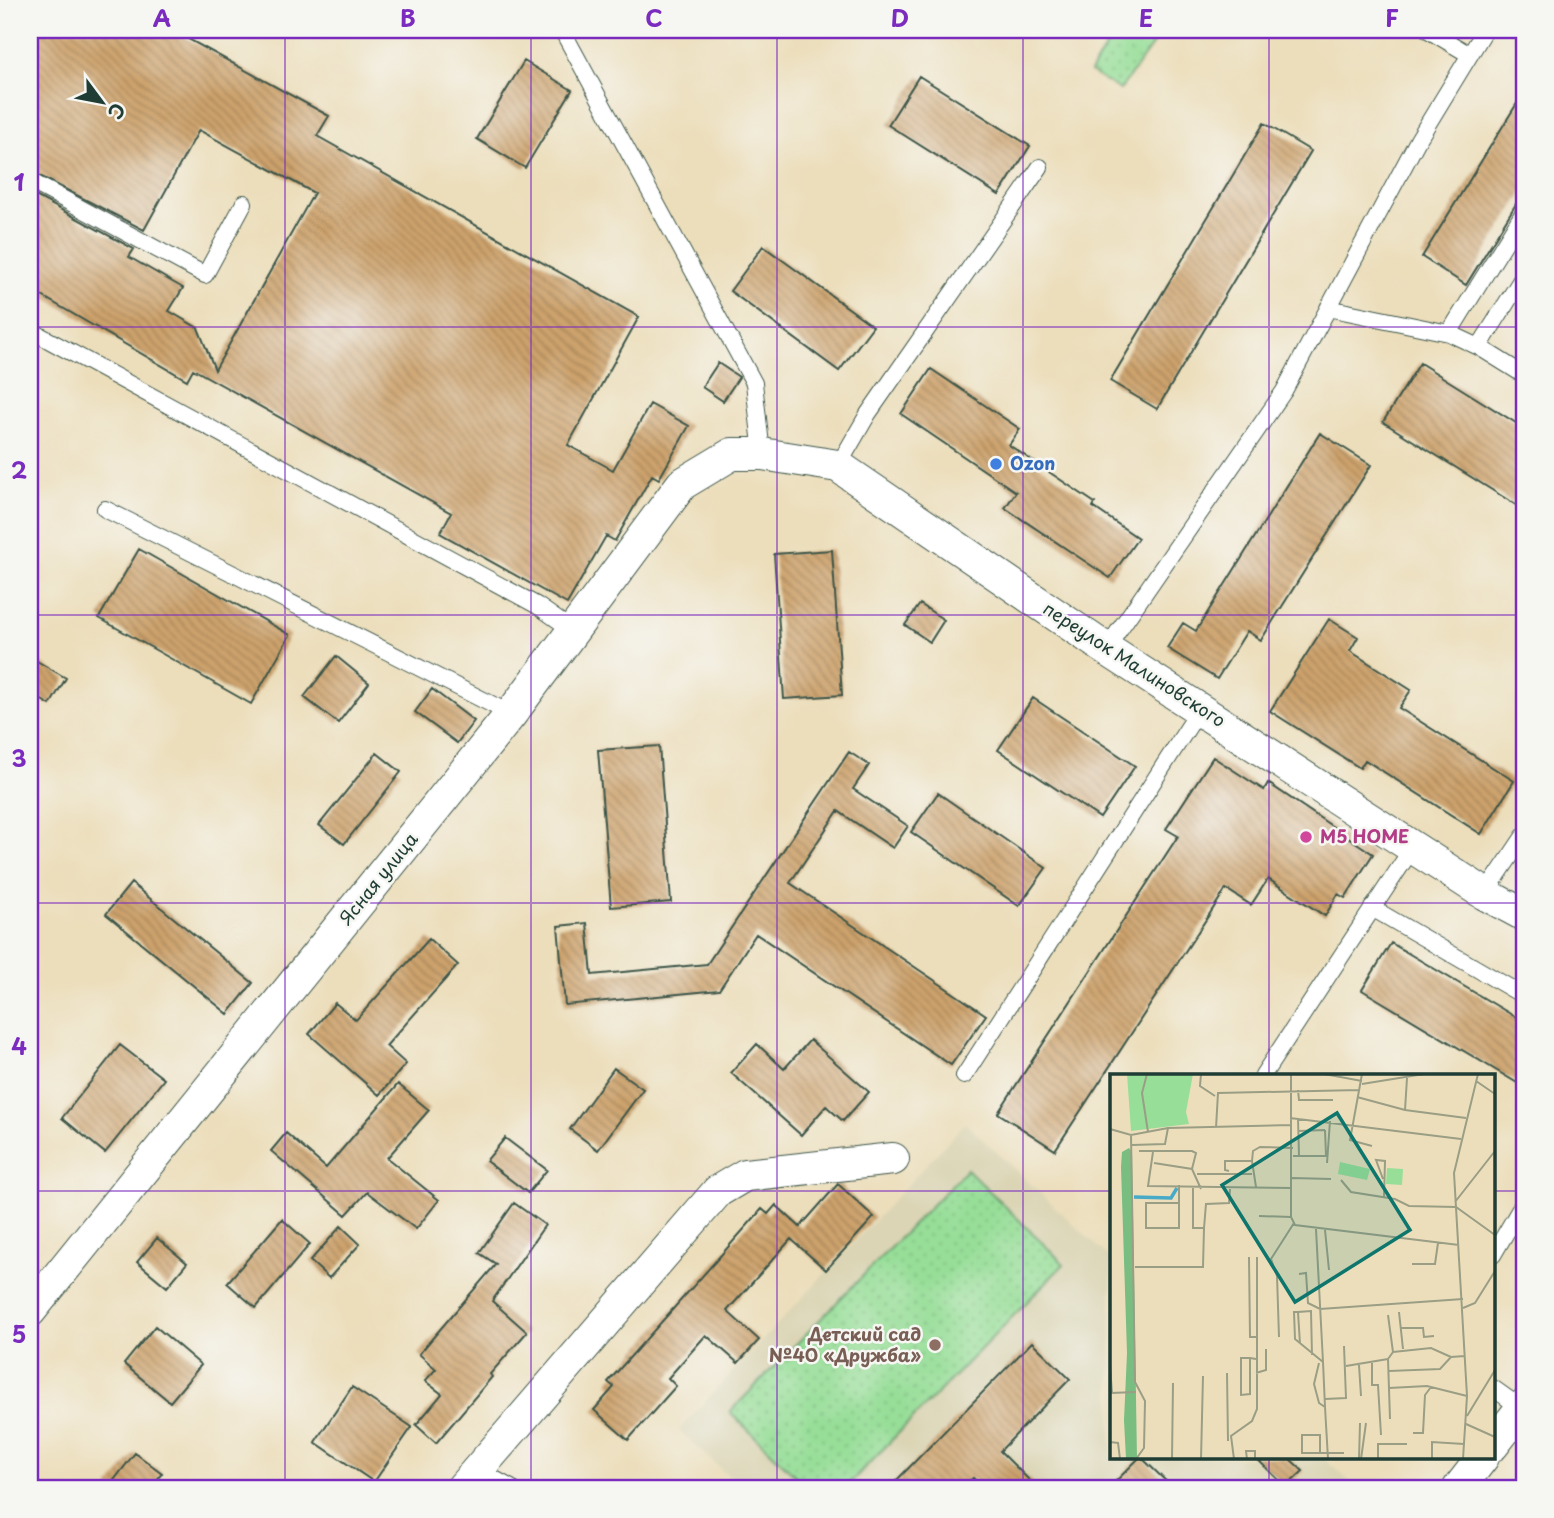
<svg xmlns="http://www.w3.org/2000/svg" width="1554" height="1518" font-family="'Playpen Sans',sans-serif">
<style>
.built{fill:#dbd5b5}
.grass{fill:url(#grass-dots);stroke:#5b8e66;stroke-width:2}
.building{fill:url(#building-back-hatch)}
.lines{fill:none;stroke-linecap:round;stroke-linejoin:round}
.service-casing{stroke:#3e5548;stroke-width:18}
.minor-casing{stroke:#3e5548;stroke-width:34}
.service{stroke:#fff;stroke-width:16}
.minor{stroke:#fff;stroke-width:32}
.grid{fill:none;stroke:#7b2cbf;stroke-width:2;stroke-opacity:0.55}
.shop-dot{fill:#3f7fe0;stroke:#f6f6f2;stroke-width:2.5}
.hotel-dot{fill:#d1479c;stroke:#f6f6f2;stroke-width:2.5}
.education-dot{fill:#8d6e63;stroke:#f6f6f2;stroke-width:2.5}
.labels{text-anchor:middle;stroke-width:5;stroke-linejoin:round;paint-order:stroke}
.shop-label{font-size:18px;font-weight:bold;fill:#366cbe;stroke:#f6f6f2;text-anchor:start}
.street-label{font-size:18px;fill:#1f3d34;stroke:#f6f6f2}
.hotel-label{font-size:18px;font-weight:bold;fill:#b23c85;stroke:#f6f6f2;text-anchor:start}
.education-label{font-size:18px;font-weight:bold;fill:#785e54;stroke:#f6f6f2;text-anchor:end}
.inset-river{fill:none;stroke:#48aac7;stroke-width:3.5}
.inset-road{fill:none;stroke:#9a9e85;stroke-width:2}
.view{fill:#0f766e;fill-opacity:0.15;stroke:#0f766e;stroke-width:3.5}
.inset-edge{fill:none;stroke:#1f3d34;stroke-width:3.5}
.neatline{fill:none;stroke:#7b2cbf;stroke-width:2.5}
.grid-label{font-size:23px;text-anchor:middle;font-weight:bold;fill:#7b2cbf}
</style>
<defs>
<pattern id="grass-dots" width="8" height="8" patternUnits="userSpaceOnUse" patternTransform="scale(1.75)"><rect width="8" height="8" fill="#97de98"/><path d="M2 2h.1M6 6h.1" fill="none" stroke="#82bf84" stroke-width="1.8" stroke-linecap="round"/></pattern>
<pattern id="building-back-hatch" width="6" height="6" patternUnits="userSpaceOnUse" patternTransform="scale(1.75)"><rect width="6" height="6" fill="#cda26c"/><path d="M-1 5l2 2M0 0l6 6M5-1l2 2" fill="none" stroke="#a6855a"/></pattern>
</defs>
<rect width="100%" height="100%" fill="#f6f6f2"/>
<filter id="ink" filterUnits="userSpaceOnUse"><feTurbulence type="fractalNoise" baseFrequency=".0143" numOctaves="2"/><feDisplacementMap in="SourceGraphic" scale="14" xChannelSelector="R" yChannelSelector="G"/><feConvolveMatrix kernelMatrix="1 2 1 2 8 2 1 2 1" color-interpolation-filters="sRGB"/></filter>
<filter id="wash" filterUnits="userSpaceOnUse"><feTurbulence type="fractalNoise" baseFrequency=".00686" numOctaves="4" result="noise"/><feDisplacementMap in="SourceGraphic" scale="28" xChannelSelector="R" yChannelSelector="G"/><feGaussianBlur stdDeviation="1.57" result="paint"/><feColorMatrix in="noise" values="0 0 0 0 0 0 0 0 0 0 0 0 0 0 0 0 0 1.4 0 .05"/><feComposite in="paint" operator="in"/></filter>
<g filter="url(#wash)">
<rect width="100%" height="100%" fill="#ecdebb"/>
<path class="built" d="M965 1123 1111 1259V1457H1323L1357 1488H741L679 1430Z"/>
<path class="grass" d="M1117 30H1163L1120 90 1090 72Z
M967 1169 1064 1264 845 1488H808L730 1412Z"/>
<g id="blocks">
<path class="building" d="M30 30H172L329 116 317 136 639 317 568 445 613 470 650 404 689 426 659 479 652 475 615 541 606 536 567 604 440 533 451 513 193 369 187 380 30 289V193L134 249 129 257 183 288 169 311 198 328 215 370 314 193 199 130 144 230 30 171Z
M524 61 572 90 525 168 477 139Z
M919 76 1030 146 999 195 888 125Z
M1524 92V191L1466 285 1422 257Z
M1264 123 1311 151 1157 409 1110 381Z
M763 246 873 326 839 371 730 291Z
M718 363 739 377 723 401 702 387Z
M1420 363 1524 428V510L1383 422Z
M931 369 1020 429 1009 445 1095 503 1093 507 1138 538 1110 578 1005 508 1016 492 901 414Z
M1320 433 1371 465 1261 640 1247 631 1217 679 1167 648 1183 623 1196 631Z
M139 549 290 635 251 704 99 618Z
M832 550 842 695 784 699 774 554Z
M920 604 944 620 930 642 905 625Z
M1329 619 1358 637 1350 651 1411 690 1399 708 1514 781 1481 834 1365 760 1360 768 1270 711Z
M336 656 369 683 338 723 304 697Z
M30 657 66 678 50 705 30 693Z
M432 689 474 721 457 743 415 712Z
M1033 698 1135 766 1100 818 998 750Z
M659 746 671 902 611 907 598 750Z
M849 752 869 765 853 789 908 826 893 848 838 811 790 883 986 1015 951 1065 756 934 719 990 565 1005 558 926 587 923 592 975 707 964Z
M377 753 401 772 344 844 319 825Z
M1213 757 1264 790 1268 783 1373 854 1345 898 1338 894 1325 916 1268 879 1251 905 1226 889 1055 1150 998 1113 1178 836 1166 829Z
M938 793 1046 868 1019 906 911 832Z
M131 883 253 983 228 1014 106 914Z
M429 939 458 965 386 1046 406 1064 379 1095 309 1034 335 1003 356 1020Z
M1391 943 1524 1022V1087L1362 990Z
M810 1040 869 1092 843 1121 826 1106 801 1135 731 1073 757 1044 784 1069Z
M120 1045 164 1079 105 1153 62 1118Z
M614 1068 643 1089 598 1150 570 1129Z
M398 1084 429 1110 387 1158 439 1200 416 1229 367 1192 346 1215 271 1151 286 1133 326 1168Z
M505 1138 547 1170 528 1193 486 1161Z
M838 1184 874 1217 826 1270 791 1239 727 1311 759 1340 738 1363 706 1335 668 1378 676 1386 628 1440 594 1410 614 1387 608 1382 762 1209 768 1214 776 1205 800 1227Z
M514 1203 545 1225 492 1301 527 1332 490 1374 492 1377 436 1443 416 1425 442 1394 425 1381 436 1369 419 1354 496 1264 479 1253Z
M282 1219 310 1244 256 1308 227 1283Z
M341 1226 360 1244 329 1278 310 1261Z
M157 1238 187 1263 167 1287 137 1262Z
M155 1326 201 1365 170 1402 124 1364Z
M1032 1342 1070 1379 1000 1451 1037 1488H983L973 1478 963 1488H889Z
M352 1387 412 1427 374 1482 315 1442Z
M135 1453 162 1473 151 1488H108Z
M1141 1457 1173 1488H1109L1140 1457Z
M1255 1457H1288L1303 1471 1286 1487Z"/>
</g>
</g>
<g filter="url(#ink)">
<use href="#blocks" fill-opacity="0" stroke="#3e5548" stroke-width="2"/>
<g class="lines">
<g class="service-casing">
<path id="service" d="M562 30 754 383 762 454
M1428 30 1470 55
M30 181 205 275 244 203
M1328 308 1449 333 1479 347 1524 375
M30 330 538 606 572 630
M1449 333 1524 212
M1479 347 1524 275
M838 466 868 414 1040 167
M105 509 511 714
M1106 649 1284 391 1418 140 1485 30
M1485 894 1524 836
M1372 908 1524 996
M1263 1075 1413 847
M964 1076 1200 709
M1493 1255 1524 1202
M1493 1388 1521 1408
M478 1470 511 1488"/>
</g>
<g class="minor-casing">
<path id="minor" d="M30 1311 511 714 682 484 732 454H762L838 466 1106 649 1485 894 1524 915
M1493 1445 1524 1405
M462 1488 718 1191 745 1175 893 1159
M1459 1488 1483 1457"/>
</g>
<use href="#service" class="service"/>
<use href="#minor" class="minor"/>
</g>
</g>
<path class="grid" d="M285 30V1488M531 30V1488M777 30V1488M1023 30V1488M1269 30V1075M30 327H1524M30 615H1524M30 903H1524M30 1191H1111M1493 1191H1524M1269 1457V1488"/>
<circle class="shop-dot" cx="996" cy="464" r="7"/>
<circle class="hotel-dot" cx="1306" cy="837" r="7"/>
<circle class="education-dot" cx="935" cy="1345" r="7"/>
<g class="labels">
<g class="shop-label">
<text x="1010" y="470">Ozon</text>
</g>
<g class="street-label">
<text transform="translate(1134 665) rotate(33)" y="6">переулок Малиновского</text>
<text transform="translate(379 879) rotate(-51)" y="6">Ясная улица</text>
</g>
<g class="hotel-label">
<text x="1320" y="843">M5 HOME</text>
</g>
<g class="education-label">
<text x="921" y="1341">Детский сад<tspan x="921" dy="21">№40 «Дружба»</tspan></text>
</g>
</g>
<g transform="translate(1110 1074)">
<rect width="385" height="385" fill="#ecdebb"/>
<path d="M230 88 260 95 257 106 228 100Z" fill="#97de98"/>
<path d="M19 74 22 78 27 385H16L14 346 17 279 11 93 12 78Z" fill="#79bd80"/>
<path d="M17 0H83L76 38 79 50 21 57Z" fill="#97de98"/>
<path d="M277 94 293 95 292 111 276 110Z" fill="#97de98"/>
<path class="inset-river" d="M24 123 61 124 67 114"/>
<path class="inset-road" d="M37 0 32 19 38 58M91 0 90 12 105 22M181 0V143L185 151 349 171M214 0 252 7M252 0 240 66 262 72M366 7 385 20M252 10 314 0M188 16 189 26H223M247 23 295 36 356 44M295 36 297 4M180 44 351 65M188 44 189 82M106 54 108 19 249 16M0 55 21 61 58 54 181 51M188 57 215 56M21 61 25 308 35 327 34 374 26 385M22 71 55 70 58 54M29 77H82L86 79 82 95M43 78 38 112 182 114M183 82H216L215 56M142 87 143 77 150 73 183 74M44 89 82 95 91 115M217 89 220 47M119 97 115 96V87H142L146 113M87 100H142M182 104 221 105M273 105 266 86 275 87 274 123M231 106 241 118 285 125 299 132 346 133 385 161M69 111V154H36V129H69M83 114V154H94L96 130 119 129 120 115M345 128 385 77M149 142 181 143M206 155 213 288M215 156 219 196M139 183 140 263H147M302 190H325L328 169M25 193H93L94 154M189 200 196 199 198 229 210 235 353 225M353 234 365 229 385 197M188 238H184L185 265 213 288 215 333 209 329 204 310 209 289M289 238 293 275M278 241 283 278 278 285 280 345M291 254H313L314 263 324 262M169 263 167 202 161 185 184 149M190 270 188 238 201 237 202 281M283 278 321 274 341 283M140 284V320L131 321V284H140L146 285M262 289V311H268L271 361M0 291 2 319M249 291 251 322M236 292 278 285M279 297 330 295 341 283 355 282M117 299 118 367M146 299 156 296V275M279 314 317 312 357 322M1 319 26 318M215 325 236 324 234 272M215 333 218 385M357 342 385 296M356 350 385 363M303 359H313L315 321 321 313M0 368 8 369 10 385M210 379V361H192V379H234M62 385 63 309M91 385 93 302M124 385 121 362 142 347 147 335V183M137 385 136 377H145V385M249 385 250 349M251 385 256 349M268 385V370H297M322 385V368L354 370M353 385 357 322 344 99 368 0"/>
<path class="view" d="M227 39 300 156 185 228 112 111Z"/>
<rect width="385" height="385" class="inset-edge"/>
</g>
<rect width="1554" height="1518" fill="none" stroke="#f6f6f2" stroke-width="77"/>
<g transform="translate(102 102) rotate(122)" stroke="#f6f6f2" stroke-width="5" paint-order="stroke">
<path d="M0-5L12 26L0 18L-12 26Z" fill="#1f3d34"/>
<text y="-10" font-size="19" font-weight="bold" text-anchor="middle" fill="#1f3d34">С</text>
</g>
<rect x="38" y="38" width="1478" height="1442" class="neatline"/>
<g class="grid-label">
<text x="162" y="27">A</text>
<text x="408" y="27">B</text>
<text x="654" y="27">C</text>
<text x="900" y="27">D</text>
<text x="1146" y="27">E</text>
<text x="1392" y="27">F</text>
<text x="19" y="191">1</text>
<text x="19" y="479">2</text>
<text x="19" y="767">3</text>
<text x="19" y="1055">4</text>
<text x="19" y="1343">5</text>
</g>
</svg>
